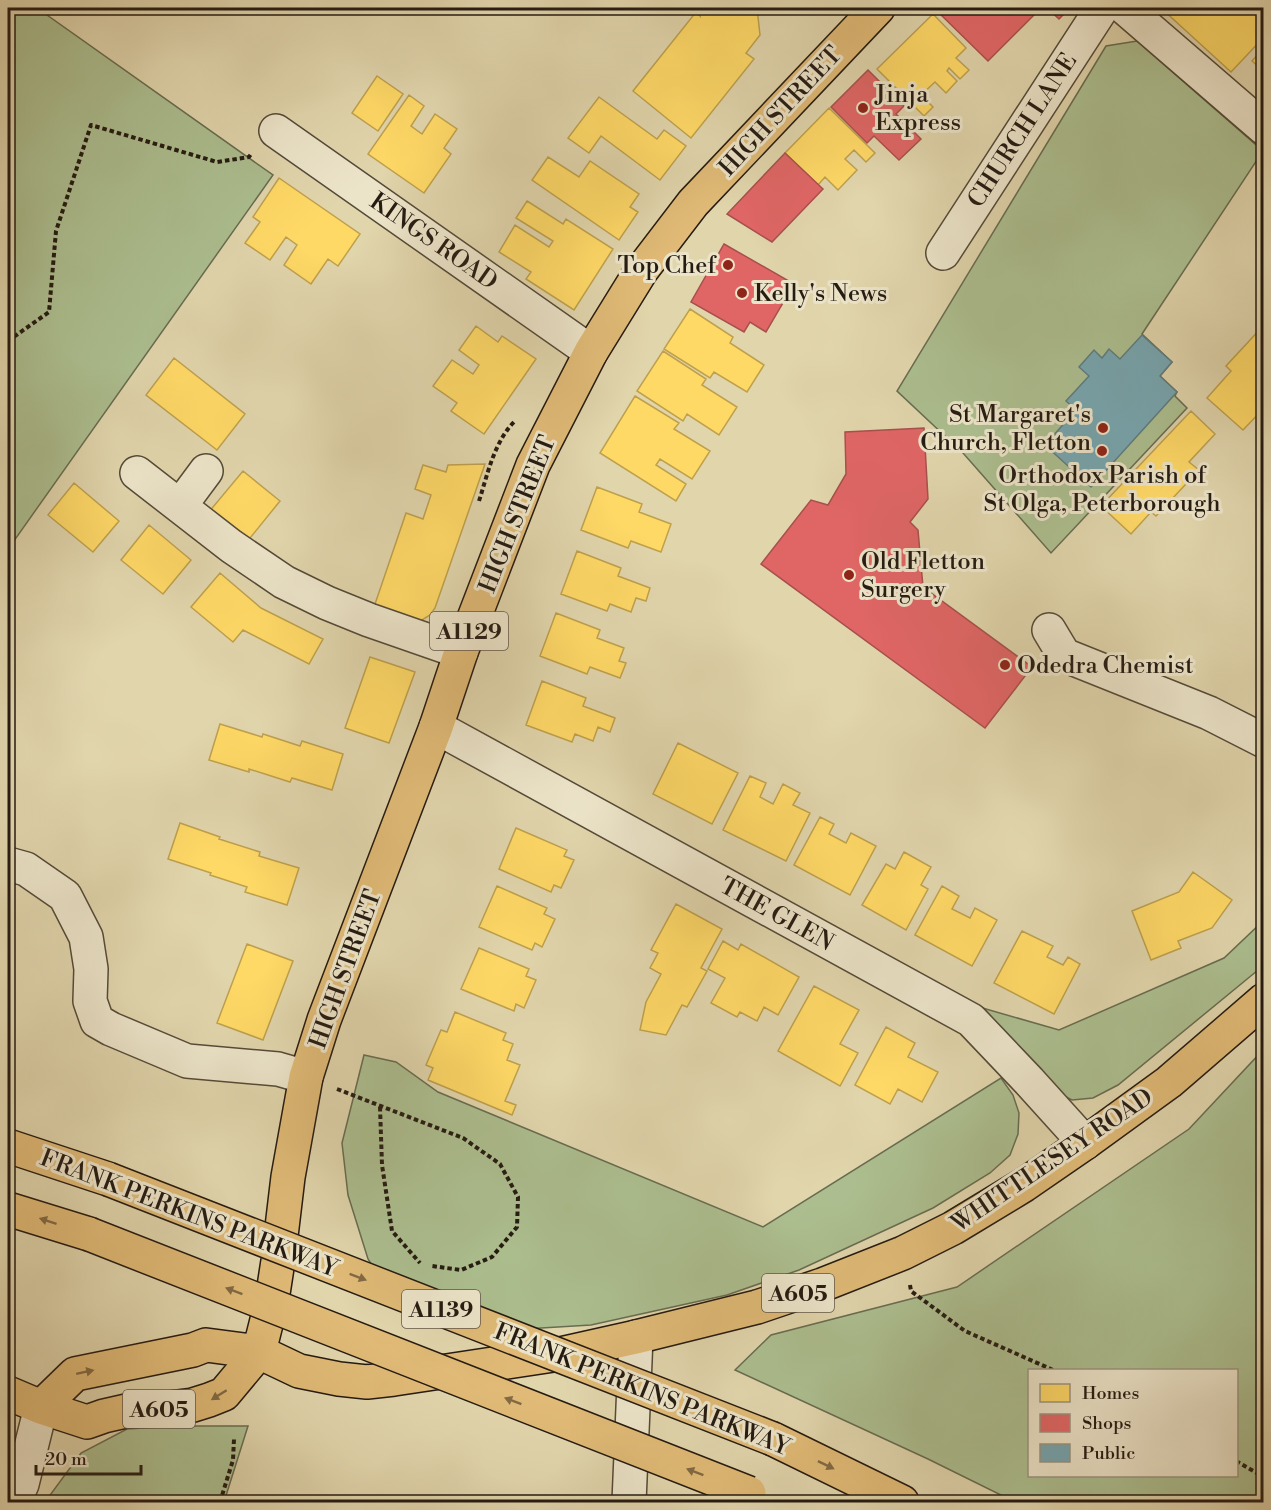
<svg xmlns="http://www.w3.org/2000/svg" width="1271" height="1510" font-family="'Libre Bodoni',serif">
<style>
.green{fill:#acbe8f;stroke:#686c50;stroke-width:1.5;fill-rule:evenodd}
.homes{fill:#ffd966;stroke:#bea04d;stroke-width:1.5}
.shops{fill:#e06666;stroke:#a8504d;stroke-width:1.5}
.public{fill:#76a5af;stroke:#5e7c80;stroke-width:1.5}
.lines{fill:none;stroke-linecap:round;stroke-linejoin:round}
.minor-casing{stroke:#544a38;stroke-width:36}
.major-casing{stroke:#251b12;stroke-width:36}
.highway-casing{stroke:#251b12;stroke-width:36}
.path{stroke:#251b12;stroke-width:4;stroke-dasharray:4.5 3;stroke-linecap:butt}
.minor{stroke:#ece4c9;stroke-width:33}
.major{stroke:#e0ba76;stroke-width:33}
.highway{stroke:#e0ba76;stroke-width:33}
.highway-bridge-casing{stroke:#251b12;stroke-width:36;stroke-linecap:butt}
.highway-bridge{stroke:#e0ba76;stroke-width:33}
.oneway{fill:#826a44}
.poi-dot{fill:#8f2418;stroke:#ece4c9;stroke-width:2}
.labels{text-anchor:middle;stroke-width:6;stroke-linejoin:round;paint-order:stroke}
.shield{fill:#ece4c9;stroke:#615749;stroke-width:1.5}
.shield-label{font-size:22px;font-weight:bold;fill:#251b12}
.poi-label{font-size:24px;fill:#251b12;stroke:#ece4c9;text-anchor:start}
.street-label{font-size:24px;fill:#251b12;stroke:#ece4c9}
</style>
<rect width="100%" height="100%" fill="#e1d5ac"/>
<filter id="stains"><feTurbulence type="fractalNoise" baseFrequency=".00333" numOctaves="4"/><feColorMatrix values="0 0 0 0 .2 0 0 0 0 .09 0 0 0 0 .02 0 0 0 .5 -.17"/></filter>
<radialGradient id="worn" r=".72"><stop offset=".6" stop-color="#630" stop-opacity="0"/><stop offset="1" stop-color="#630" stop-opacity=".3"/></radialGradient>
<path class="green" d="M8 8H37L273 175 11 545 8 555Z
M1137 41 1263 151 1142 334 1172 362 1160 376 1177 392 1175 396 1187 408 1051 553 963 453 897 391 1106 46Z
M1263 921V966L1118 1085 1093 1098 1072 1100 1056 1092 979 1007 1059 1030 1224 958Z
M1263 1050V1502H1015L928 1459 735 1370 771 1335 957 1287 1189 1129ZM1236 1370V1476H1030V1370Z
M364 1055 396 1062 438 1092 763 1227 1001 1078 1013 1095 1019 1113 1018 1134 1010 1155 990 1173 933 1208 799 1270 727 1295 591 1325 506 1330 395 1301 368 1259 348 1195 342 1143Z
M178 1426H248L224 1502H45L81 1453 127 1429Z"/>
<path class="homes" d="M698 8H757L760 35 746 53 754 59 691 138 633 91 696 12 700 16Z
M1161 8H1264V23L1260 26 1264 29V37L1231 72Z
M933 14 966 48 956 58 969 70 960 79 949 68 947 71 957 81 946 93 935 82 921 95 933 107 924 116 877 69Z
M1264 48V71L1252 61Z
M377 76 403 94 378 131 352 113Z
M409 95 424 106 411 126 422 134 435 114 457 129 444 148 451 154 424 193 368 154Z
M599 97 657 139 664 130 686 146 660 180 601 136 589 153 568 138Z
M829 108 875 153 866 162 854 150 845 159 857 170 838 190 825 177 818 185 785 153Z
M548 157 579 177 590 161 639 194 630 207 638 212 619 240 532 180Z
M279 178 360 234 338 266 328 259 311 284 284 265 297 245 286 237 270 260 245 243 260 222 253 217Z
M527 201 563 224 566 219 613 249 574 310 526 279 531 272 499 252 515 225 549 247 553 241 516 218Z
M690 309 733 337 730 343 764 365 747 392 714 372 710 378 664 349Z
M1264 325V408L1243 430 1207 398 1231 371 1226 366Z
M476 326 498 342 502 336 536 359 484 434 451 411 457 403 433 386 452 360 473 374 479 365 459 350Z
M663 351 706 379 702 385 737 407 719 435 687 414 683 421 637 391Z
M174 358 245 414 217 450 146 395Z
M635 396 679 423 674 429 710 451 692 479 660 459 656 465 686 484 676 501 600 453Z
M1191 411 1215 434 1189 462 1199 470 1156 516 1151 512 1131 534 1101 506Z
M485 464 435 608 430 615 422 620H412L374 607 406 513 423 519 431 495 415 489 423 465 446 472 448 465Z
M243 471 280 501 246 543 208 513Z
M74 483 119 521 93 552 48 515Z
M597 487 642 504 639 512 671 524 661 552 631 541 628 548 581 530Z
M149 525 191 560 163 594 121 560Z
M577 551 621 568 618 576 650 588 646 601 636 598 631 612 610 604 607 611 561 594Z
M220 573 261 608 323 639 309 664 243 630 233 642 191 607Z
M556 613 600 630 597 638 624 648 619 661 626 663 620 678 590 667 587 674 540 656Z
M370 657 415 672 389 743 345 728Z
M542 681 586 698 583 706 615 718 610 732 598 727 593 741 575 734 572 742 526 725Z
M220 724 262 737 263 734 300 746 302 741 343 754 332 790 292 778 290 782 249 769V772L209 760Z
M678 743 738 773 712 824 653 794Z
M750 776 766 783 760 797 773 804 783 784 800 793 793 805 810 813 786 861 723 830Z
M820 817 834 824 829 834 846 843 851 833 876 846 850 895 794 865Z
M180 823 220 837 219 839 260 852 259 856 299 868 287 905 245 892 247 887 210 875 211 873 168 859Z
M516 828 567 850 564 856 574 860 561 888 554 885 551 892 499 869Z
M904 852 931 867 921 885 928 889 906 930 862 905 886 864 895 869Z
M1193 872 1232 900 1212 928 1178 941 1181 948 1151 960 1132 911 1179 892Z
M497 886 547 908 544 914 555 919 542 947 535 943 532 950 479 927Z
M942 886 959 896 952 909 970 918 975 908 997 920 972 966 915 935Z
M676 904 722 929 701 968 707 971 687 1007 682 1005 666 1035 640 1030 646 1002 661 974 650 968 658 953 651 950Z
M1022 931 1053 946 1047 957 1063 965 1068 957 1080 964 1054 1014 994 983Z
M723 941 738 950 741 944 799 977 778 1015 764 1007 757 1021 740 1012 737 1017 711 1003 725 978 708 969Z
M247 944 293 961 263 1040 217 1023Z
M479 948 529 969 526 976 536 980 524 1008 516 1004 514 1011 461 989Z
M814 986 859 1010 840 1044 858 1053 840 1086 778 1051Z
M455 1012 506 1033 503 1040 513 1044 507 1060 520 1065 505 1101 516 1105 512 1115 428 1080 433 1068 426 1065 441 1030 447 1032Z
M886 1027 915 1043 908 1057 938 1072 922 1102 898 1089 890 1104 855 1085Z"/>
<path class="shops" d="M938 8H1039L1040 9 988 61 936 10Z
M1047 8H1070L1059 19Z
M868 70 904 106 896 114 921 139 899 160 874 136 867 143 831 107Z
M785 153 823 189 772 242 727 214Z
M724 244 794 284 766 332 750 322 744 332 691 302Z
M924 428 928 499 910 522 918 530 923 587 1032 667 985 728 761 564 811 500 828 505 846 474 845 432Z"/>
<path class="public" d="M1142 335 1172 362 1160 376 1177 392 1091 487 1045 445 1076 410 1066 401 1089 376 1079 367 1094 350 1102 358 1109 349 1120 359Z"/>
<g class="lines">
<g class="minor-casing">
<path id="minor" d="M1125 8 1264 128
M276 131 591 352
M943 253 1102 8
M137 473 231 546 284 582 327 603 369 620 461 652
M180 506 206 471
M1049 630 1064 655 1209 713 1264 741
M436 727 971 1020 1029 1081 1085 1143
M8 864 26 869 65 896 86 937 91 969 90 1001 97 1021 111 1029 187 1061 278 1069 306 1077
M14 1502 22 1484 41 1407
M629 1502 636 1337"/>
</g>
<g class="major-casing">
<path id="major" d="M8 1393 41 1407 87 1422 104 1416 126 1411 169 1408 193 1405 209 1400 224 1394 259 1352 272 1300 278 1261 288 1177 306 1077 324 1020 436 727 461 652 533 465 591 352 641 271 693 203 878 8
M41 1407 75 1374 193 1350 206 1345 259 1352 299 1371 339 1379 367 1382 394 1379 560 1354 636 1337 757 1307 822 1285 903 1253 953 1228 1024 1185 1085 1143 1169 1082 1264 1000"/>
</g>
<g class="highway-casing">
<path id="highway" d="M8 1146 108 1179
M8 1209 89 1234
M773 1439 902 1502"/>
</g>
<path class="path" d="M8 341 49 312 56 231 91 125 217 162 249 157 251 154
M479 501C488 473 494 442 515 421
M337 1089 463 1138 500 1164 518 1197 517 1227 492 1257 461 1270 432 1266
M380 1107 382 1165 392 1231 420 1263
M910 1285 911 1291 965 1331 1053 1370
M1236 1461 1264 1477
M220 1502 233 1460 234 1439"/>
<use href="#minor" class="minor"/>
<use href="#major" class="major"/>
<use href="#highway" class="highway"/>
<g class="highway-bridge-casing">
<path id="highway-bridge" d="M108 1179 773 1439
M89 1234 749 1493"/>
</g>
<use href="#highway-bridge" class="highway-bridge"/>
</g>
<defs><path id="oneway-solid" d="M-6-.8H1V-3.2L6.5 0L1 3.2V.8H-6Z" transform="scale(1.5)"/></defs>
<g class="oneway">
<use href="#oneway-solid" transform="translate(48 1221) rotate(-162)"/>
<use href="#oneway-solid" transform="translate(358 1277) rotate(21)"/>
<use href="#oneway-solid" transform="translate(234 1291) rotate(-159)"/>
<use href="#oneway-solid" transform="translate(85 1372) rotate(-12)"/>
<use href="#oneway-solid" transform="translate(219 1395) rotate(148)"/>
<use href="#oneway-solid" transform="translate(513 1401) rotate(-159)"/>
<use href="#oneway-solid" transform="translate(826 1465) rotate(26)"/>
<use href="#oneway-solid" transform="translate(695 1472) rotate(-159)"/>
</g>
<g class="poi-dot">
<circle cx="863" cy="108" r="6"/>
<circle cx="728" cy="265" r="6"/>
<circle cx="742" cy="293" r="6"/>
<circle cx="1103" cy="428" r="6"/>
<circle cx="1102" cy="451" r="6"/>
<circle cx="849" cy="575" r="6"/>
<circle cx="1005" cy="665" r="6"/>
</g>
<g class="labels">
<g class="shield">
<rect x="430" y="612" width="78" height="38" rx="4.5"/>
<rect x="762" y="1274" width="72" height="38" rx="4.5"/>
<rect x="402" y="1290" width="78" height="38" rx="4.5"/>
<rect x="123" y="1390" width="72" height="38" rx="4.5"/>
</g>
<g class="shield-label">
<text x="469" y="639">A1129</text>
<text x="798" y="1301">A605</text>
<text x="441" y="1317">A1139</text>
<text x="159" y="1417">A605</text>
</g>
<g class="poi-label">
<text x="875" y="102">Jinja<tspan x="875" dy="28">Express</tspan></text>
<text x="716" y="273" text-anchor="end">Top Chef</text>
<text x="754" y="301">Kelly's News</text>
<text x="1091" y="422" text-anchor="end">St Margaret's<tspan x="1091" dy="28">Church, Fletton</tspan></text>
<text x="1102" y="483" text-anchor="middle">Orthodox Parish of<tspan x="1102" dy="28">St Olga, Peterborough</tspan></text>
<text x="861" y="569">Old Fletton<tspan x="861" dy="28">Surgery</tspan></text>
<text x="1017" y="673">Odedra Chemist</text>
</g>
<g class="street-label">
<text transform="translate(780 111) rotate(-47)" y="8">HIGH STREET</text>
<text transform="translate(1022 130) rotate(-57)" y="8">CHURCH LANE</text>
<text transform="translate(434 241) rotate(35)" y="8">KINGS ROAD</text>
<text transform="translate(517 514) rotate(-68)" y="8">HIGH STREET</text>
<text transform="translate(777 914) rotate(29)" y="8">THE GLEN</text>
<text transform="translate(345 969) rotate(-70)" y="8">HIGH STREET</text>
<text transform="translate(1052 1160) rotate(-34)" y="8">WHITTLESEY ROAD</text>
<text transform="translate(189 1213) rotate(21)" y="8">FRANK PERKINS PARKWAY</text>
<text transform="translate(642 1389) rotate(22)" y="8">FRANK PERKINS PARKWAY</text>
</g>
</g>
<rect width="1271" height="1510" fill="none" stroke="#e1d5ac" stroke-width="30"/>
<rect x="9" y="9" width="1253" height="1492" fill="none" stroke="#251b12" stroke-width="3"/>
<rect x="15" y="15" width="1241" height="1480" fill="none" stroke="#251b12" stroke-width="1.5"/>
<rect x="1028" y="1369" width="210" height="108" fill="#ece4c9" stroke="#9c9480" stroke-width="1.5"/>
<rect x="1040" y="1384" width="30" height="18" fill="#ffd966" stroke="#9c9480" stroke-width="1.5"/>
<text x="1082" y="1399" font-size="18" fill="#251b12">Homes</text>
<rect x="1040" y="1414" width="30" height="18" fill="#e06666" stroke="#9c9480" stroke-width="1.5"/>
<text x="1082" y="1429" font-size="18" fill="#251b12">Shops</text>
<rect x="1040" y="1444" width="30" height="18" fill="#76a5af" stroke="#9c9480" stroke-width="1.5"/>
<text x="1082" y="1459" font-size="18" fill="#251b12">Public</text>
<path d="M36 1465v9h105v-9" fill="none" stroke="#251b12" stroke-width="3"/>
<text x="45" y="1465" font-size="18" fill="#251b12" stroke="#ece4c9" stroke-width="4.5" paint-order="stroke">20 m</text>
<rect width="100%" height="100%" filter="url(#stains)"/>
<rect width="100%" height="100%" fill="url(#worn)"/>
</svg>
